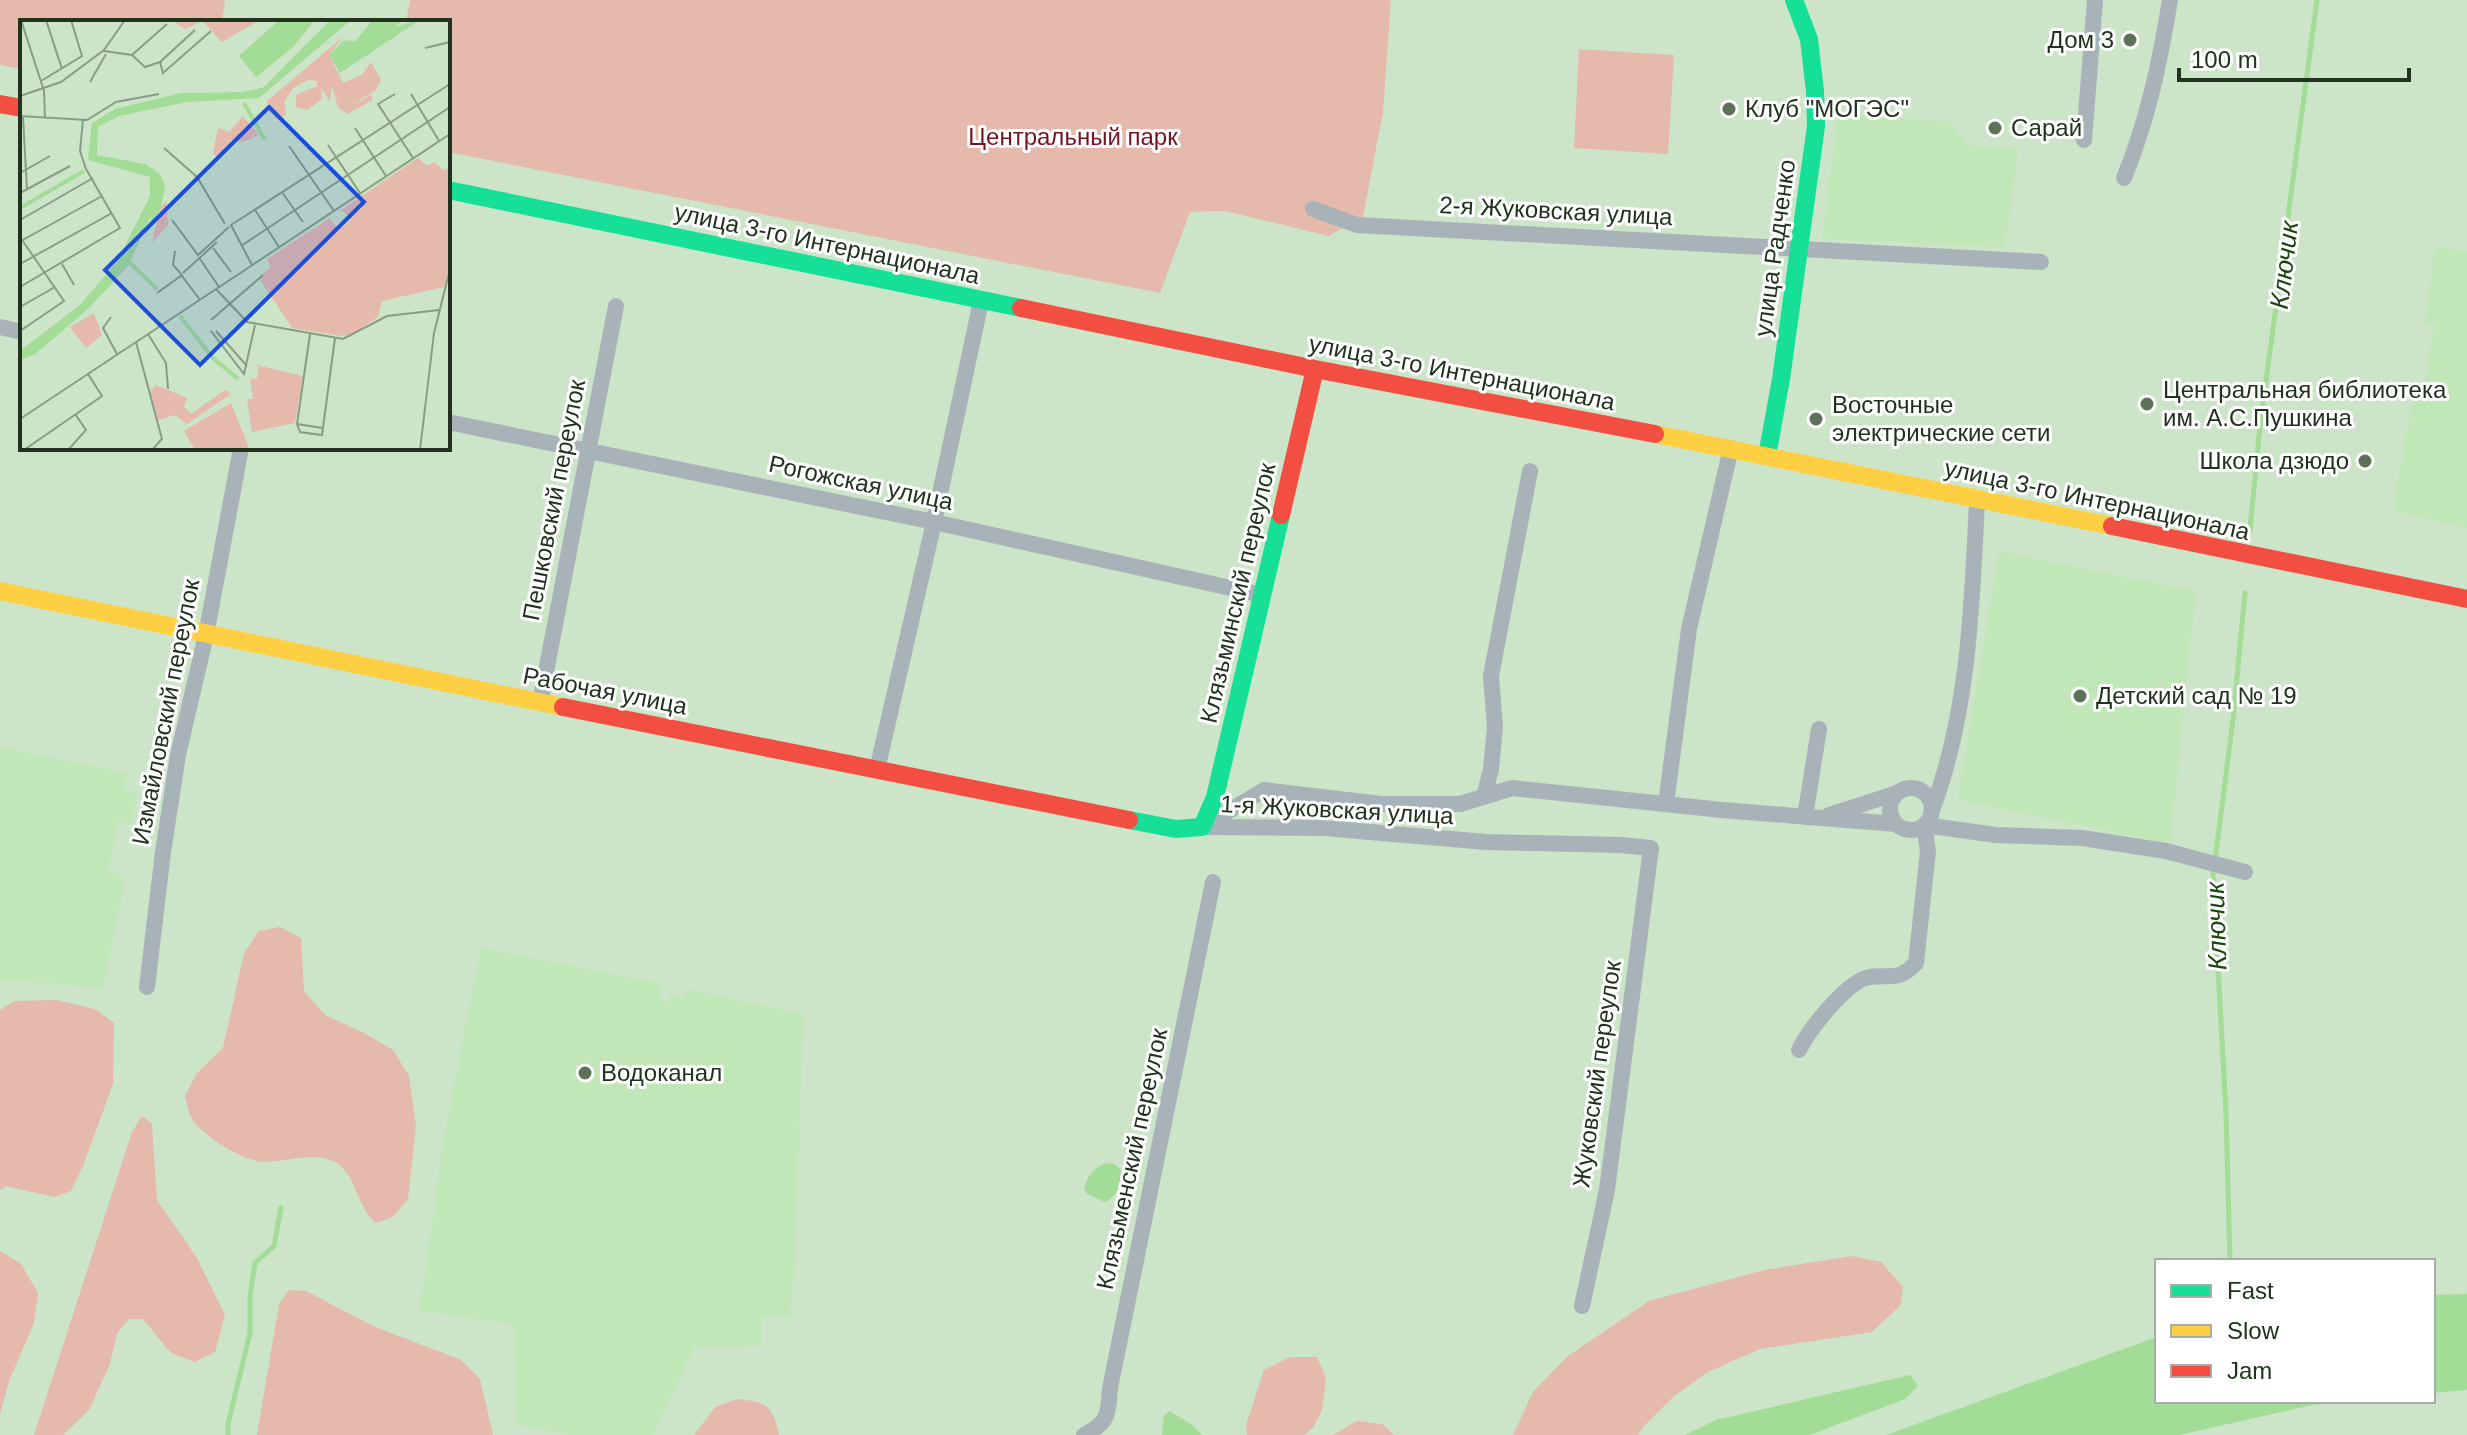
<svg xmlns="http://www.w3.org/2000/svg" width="2467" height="1435" font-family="Helvetica,sans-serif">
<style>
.built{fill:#c1e7b9}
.green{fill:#e5b9ac}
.water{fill:#a3dc97}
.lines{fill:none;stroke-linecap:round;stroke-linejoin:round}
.stream{stroke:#a3dc97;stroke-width:5}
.street{stroke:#a8b3b9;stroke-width:16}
.fast{stroke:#16e098;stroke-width:18}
.slow{stroke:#ffcf43;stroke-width:18}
.jam{stroke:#f24e42;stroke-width:18}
.poi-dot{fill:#5d7159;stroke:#fff;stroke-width:3}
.labels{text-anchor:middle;stroke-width:6;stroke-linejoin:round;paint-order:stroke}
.poi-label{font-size:24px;fill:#21331e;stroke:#fff;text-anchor:start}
.park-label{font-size:24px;fill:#761220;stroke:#fff}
.street-label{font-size:24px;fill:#21331e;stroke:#fff}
.water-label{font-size:26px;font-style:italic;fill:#1a470e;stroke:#fff}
.inset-river{fill:none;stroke:#a3dc97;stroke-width:4}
.inset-road{fill:none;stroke:#889d83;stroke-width:2}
.view{fill:#1d4ed8;fill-opacity:0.15;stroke:#1d4ed8;stroke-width:4}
.inset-edge{fill:none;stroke:#21331e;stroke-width:4}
</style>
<rect width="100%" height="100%" fill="#cce4c7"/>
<path class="built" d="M1838 115 1948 121 1968 145 2018 149 2005 247 1822 239Z
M2435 247 2467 251V528L2393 511 2413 394 2423 396 2434 324 2425 323Z
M1999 551 2196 591 2170 844 1958 800Z
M0 747 127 773 124 789 137 793 132 823 118 822 108 871 122 876 124 885 103 989 50 983 0 981Z
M481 948 662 984 658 999 667 1002 670 995 684 998 686 989 803 1014 795 1261 789 1316 761 1318V1346L694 1347 653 1435H572L515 1424 514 1331 511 1324 420 1311 443 1143Z"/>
<path class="green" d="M0 0H225L222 22H22V69L0 65Z
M410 0H1391L1383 112 1363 216 1329 236 1225 211 1190 212 1160 293 448 152V22H406Z
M1579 49 1674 55 1668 154 1574 148Z
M280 927 301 938 304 991 325 1015 364 1033 393 1050 409 1076 416 1126 408 1199 393 1217 376 1223C356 1206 357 1176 337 1163 317 1150 286 1162 264 1162 244 1162 203 1136 192 1119 188 1113 187 1103 185 1096L197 1073 223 1048 244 953 259 931Z
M56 1000 95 1009 114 1023 113 1084 83 1166 71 1191 54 1197 6 1186 0 1190V1010L15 1001Z
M142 1116 152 1124 157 1200 197 1258 225 1315 215 1352 195 1362 171 1353 143 1319H129L117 1333 110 1364 89 1410 63 1435H34L132 1132Z
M0 1251 21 1264 38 1293 34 1323 9 1381 0 1414Z
M1852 1256 1881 1262 1903 1287 1900 1306 1872 1332 1760 1349 1708 1372 1674 1396 1643 1427 1638 1435H1513L1533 1392 1568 1356 1649 1301 1764 1270Z
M289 1290 306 1291 373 1326 461 1360 480 1379 493 1435H257L279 1304Z
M1290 1357H1317L1326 1378 1322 1410 1313 1428 1304 1435H1247L1246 1425 1264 1370Z
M737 1399C766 1402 773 1405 779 1435H694L715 1407Z
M1357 1421 1382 1424 1394 1435H1333Z"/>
<path class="water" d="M1110 1163 1116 1165 1121 1170C1122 1183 1118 1196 1105 1202L1087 1194 1084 1187C1089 1174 1095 1165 1110 1163Z
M2467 1294V1390L2433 1393V1295Z
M2157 1337V1401H2352L2313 1405 2179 1435H1886Z
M1910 1375 1918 1386 1905 1399 1810 1435H1685L1716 1420Z
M1170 1411 1192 1425 1202 1435H1162L1164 1415Z"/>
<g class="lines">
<path class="stream" d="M2250 530 2260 426 2317 0
M2230 1261 2226 1113 2213 876 2233 720 2245 593
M228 1435V1424L250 1333V1296L255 1263 274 1246 281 1208"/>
<path class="street" d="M2084 140 2095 0
M2124 178C2148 119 2160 62 2170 0
M1313 209 1357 225 2041 262
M0 327 22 332
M448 422 934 522 1262 595
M540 703 616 306
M877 770 934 522 981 301
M1890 809a21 21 0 1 1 42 0a21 21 0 1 1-42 0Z
M1484 797 1491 769 1495 727 1491 676 1530 471
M1666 804 1689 629 1731 448
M1931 813C1969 714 1972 605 1977 500
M1829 815 1897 793
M1805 817 1819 729
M1204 826 1264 790 1381 804H1460L1512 788 1722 810 1896 824
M1202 827 1324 828 1486 842 1620 845 1651 848 1607 1190 1582 1306
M147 987 163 852 178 755 206 635 241 448
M1799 1050C1808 1031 1847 981 1869 977 1892 974 1898 982 1916 963L1928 851 1924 825 1996 835 2082 838 2166 851 2245 872
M1084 1435C1109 1422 1108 1415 1110 1388L1213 882"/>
<path class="fast" d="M448 190 1021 308
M1767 456 1781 379 1816 126 1815 91 1809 39 1794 0
M1129 820 1176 829 1202 827 1215 797 1281 515"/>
<path class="slow" d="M1655 434 2112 526
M0 591 563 707"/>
<path class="jam" d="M0 104 22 108
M1021 308 1315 369 1655 434
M1281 515 1315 369
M2112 526 2467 599
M563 707 1129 820"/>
</g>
<g class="poi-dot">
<circle cx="2130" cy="40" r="8"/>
<circle cx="1729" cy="109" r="8"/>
<circle cx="1995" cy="128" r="8"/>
<circle cx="2147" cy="404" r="8"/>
<circle cx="1816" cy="419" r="8"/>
<circle cx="2365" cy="461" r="8"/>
<circle cx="2080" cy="696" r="8"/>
<circle cx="585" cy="1073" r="8"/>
</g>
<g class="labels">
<g class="poi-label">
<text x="2114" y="48" text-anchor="end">Дом 3</text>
<text x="1745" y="117">Клуб "МОГЭС"</text>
<text x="2011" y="136">Сарай</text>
<text x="2163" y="398">Центральная библиотека<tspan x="2163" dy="28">им. А.С.Пушкина</tspan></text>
<text x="1832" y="413">Восточные<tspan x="1832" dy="28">электрические сети</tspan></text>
<text x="2349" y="469" text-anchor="end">Школа дзюдо</text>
<text x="2096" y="704">Детский сад № 19</text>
<text x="601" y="1081">Водоканал</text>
</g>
<g class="park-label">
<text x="1073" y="145">Центральный парк</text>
</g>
<g class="street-label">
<text transform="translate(1556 211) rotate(3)" y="8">2-я Жуковская улица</text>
<text transform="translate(827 244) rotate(12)" y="8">улица 3-го Интернационала</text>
<text transform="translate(1775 248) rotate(-82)" y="8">улица Радченко</text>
<text transform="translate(1462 373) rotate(11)" y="8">улица 3-го Интернационала</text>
<text transform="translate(861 483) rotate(12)" y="8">Рогожская улица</text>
<text transform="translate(554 500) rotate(-79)" y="8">Пешковский переулок</text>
<text transform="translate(2097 500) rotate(12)" y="8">улица 3-го Интернационала</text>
<text transform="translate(1238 593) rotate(-77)" y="8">Клязьминский переулок</text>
<text transform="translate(605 691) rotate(11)" y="8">Рабочая улица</text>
<text transform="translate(166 712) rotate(-79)" y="8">Измайловский переулок</text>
<text transform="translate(1337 810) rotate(3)" y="8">1-я Жуковская улица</text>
<text transform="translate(1597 1074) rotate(-82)" y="8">Жуковский переулок</text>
<text transform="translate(1132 1159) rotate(-78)" y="8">Клязьменский переулок</text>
</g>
<g class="water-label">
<text transform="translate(2284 265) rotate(-83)" y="9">Ключик</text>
<text transform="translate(2216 926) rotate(-92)" y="9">Ключик</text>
</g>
</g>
<g transform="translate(20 20)">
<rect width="430" height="430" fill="#cce4c7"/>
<path d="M152 0H240L202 22 183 1 165 9ZM324 16 309 35 323 63 342 55 351 42 361 60 356 70 326 89 351 75 353 80 327 94 318 87 312 66 310 82 301 67 302 79 287 90 276 87V75L297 66V61L288 60 273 68 264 82 266 95 256 99 247 81ZM223 96 239 115 223 122 211 120 199 139 193 133 198 108 209 112ZM398 138 407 146 414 142 423 150 430 148V244L424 267 362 281 358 297 328 317 272 308 239 258 251 247 247 239 310 198 318 210 331 200 324 191 318 192ZM146 180 148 205 132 223 139 191ZM74 293 82 315 66 328 50 307ZM232 344 283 356 275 403 232 412 227 379H233L230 359 237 358 239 347ZM136 365 167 378 164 386 171 394 205 370 211 374 167 404 155 395 138 400 130 372ZM211 383 230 430H175L164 411Z" fill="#e5b9ac"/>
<path d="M259 0H295L272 28 236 57 219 36ZM310 0H331L239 78 168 82 99 96 78 107 77 135 125 144 140 154 145 166 141 188 125 217 133 192 108 246 70 287 14 335 0 340V331L60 285 97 242 130 176V157L68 140 72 103 95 89 161 73 223 72 244 67ZM353 0H383L375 7 400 0 320 53 309 35 324 20 335 21Z" fill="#a3dc97"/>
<path class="inset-river" d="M224 83 245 120M0 188 64 151M110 243 137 269M160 296 192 337 218 359"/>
<path class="inset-road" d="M1 0 24 71 25 97M26 0 42 49M405 28 430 22M84 31 112 35 125 47 140 42 175 10M112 35 147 4M140 42 143 53 191 11M21 61 62 36 51 0M70 62 86 34M375 74 358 84 393 138M391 74 419 121M0 76 41 62 84 30 105 0M0 96 67 100 96 82 139 74M3 97 7 170M63 100 60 131 66 149M335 108 366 156M308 125 340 173M269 126 314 191M144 128 177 157 205 204M0 153 30 136M262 172 283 202M0 173 50 146M235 190 259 227M0 200 73 158M152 200 178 235 209 207M0 217 44 281 0 311M1 221 82 176M221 226 430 87M193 228 211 252M180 239 199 267M0 244 92 193M42 244 54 265M232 245 211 205 430 64M163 253 197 222M162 256 180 280M0 267 100 208 66 149M196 269 227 302 323 319 367 296 419 290M137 273 162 255 153 245 155 231M0 287 35 267M91 297 83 308 97 334M191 300 243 255M191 311 224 354 235 305M196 311 227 346M128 314 146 343 148 369M290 314 277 404 280 412 302 415 315 318M116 322 142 419 132 430M0 399 430 114M277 404 303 408M4 430 82 376 68 354M48 430 66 410 55 394M400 430 414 313 430 249"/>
<path class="view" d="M249 87 344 182 180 345 85 250Z"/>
<rect width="430" height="430" class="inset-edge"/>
</g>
<rect x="2155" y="1259" width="280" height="144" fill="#ffffff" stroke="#a6ada5" stroke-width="2"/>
<rect x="2171" y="1285" width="40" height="12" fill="#16e098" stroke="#a6ada5" stroke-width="2"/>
<text x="2227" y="1299" font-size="24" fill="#21331e">Fast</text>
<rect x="2171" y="1325" width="40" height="12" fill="#ffcf43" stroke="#a6ada5" stroke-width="2"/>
<text x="2227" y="1339" font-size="24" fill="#21331e">Slow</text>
<rect x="2171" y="1365" width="40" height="12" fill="#f24e42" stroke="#a6ada5" stroke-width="2"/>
<text x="2227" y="1379" font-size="24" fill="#21331e">Jam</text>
<path d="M2179 68v12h230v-12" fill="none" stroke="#21331e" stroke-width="4"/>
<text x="2191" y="68" font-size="24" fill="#21331e" stroke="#ffffff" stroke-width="6" paint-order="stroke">100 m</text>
</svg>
